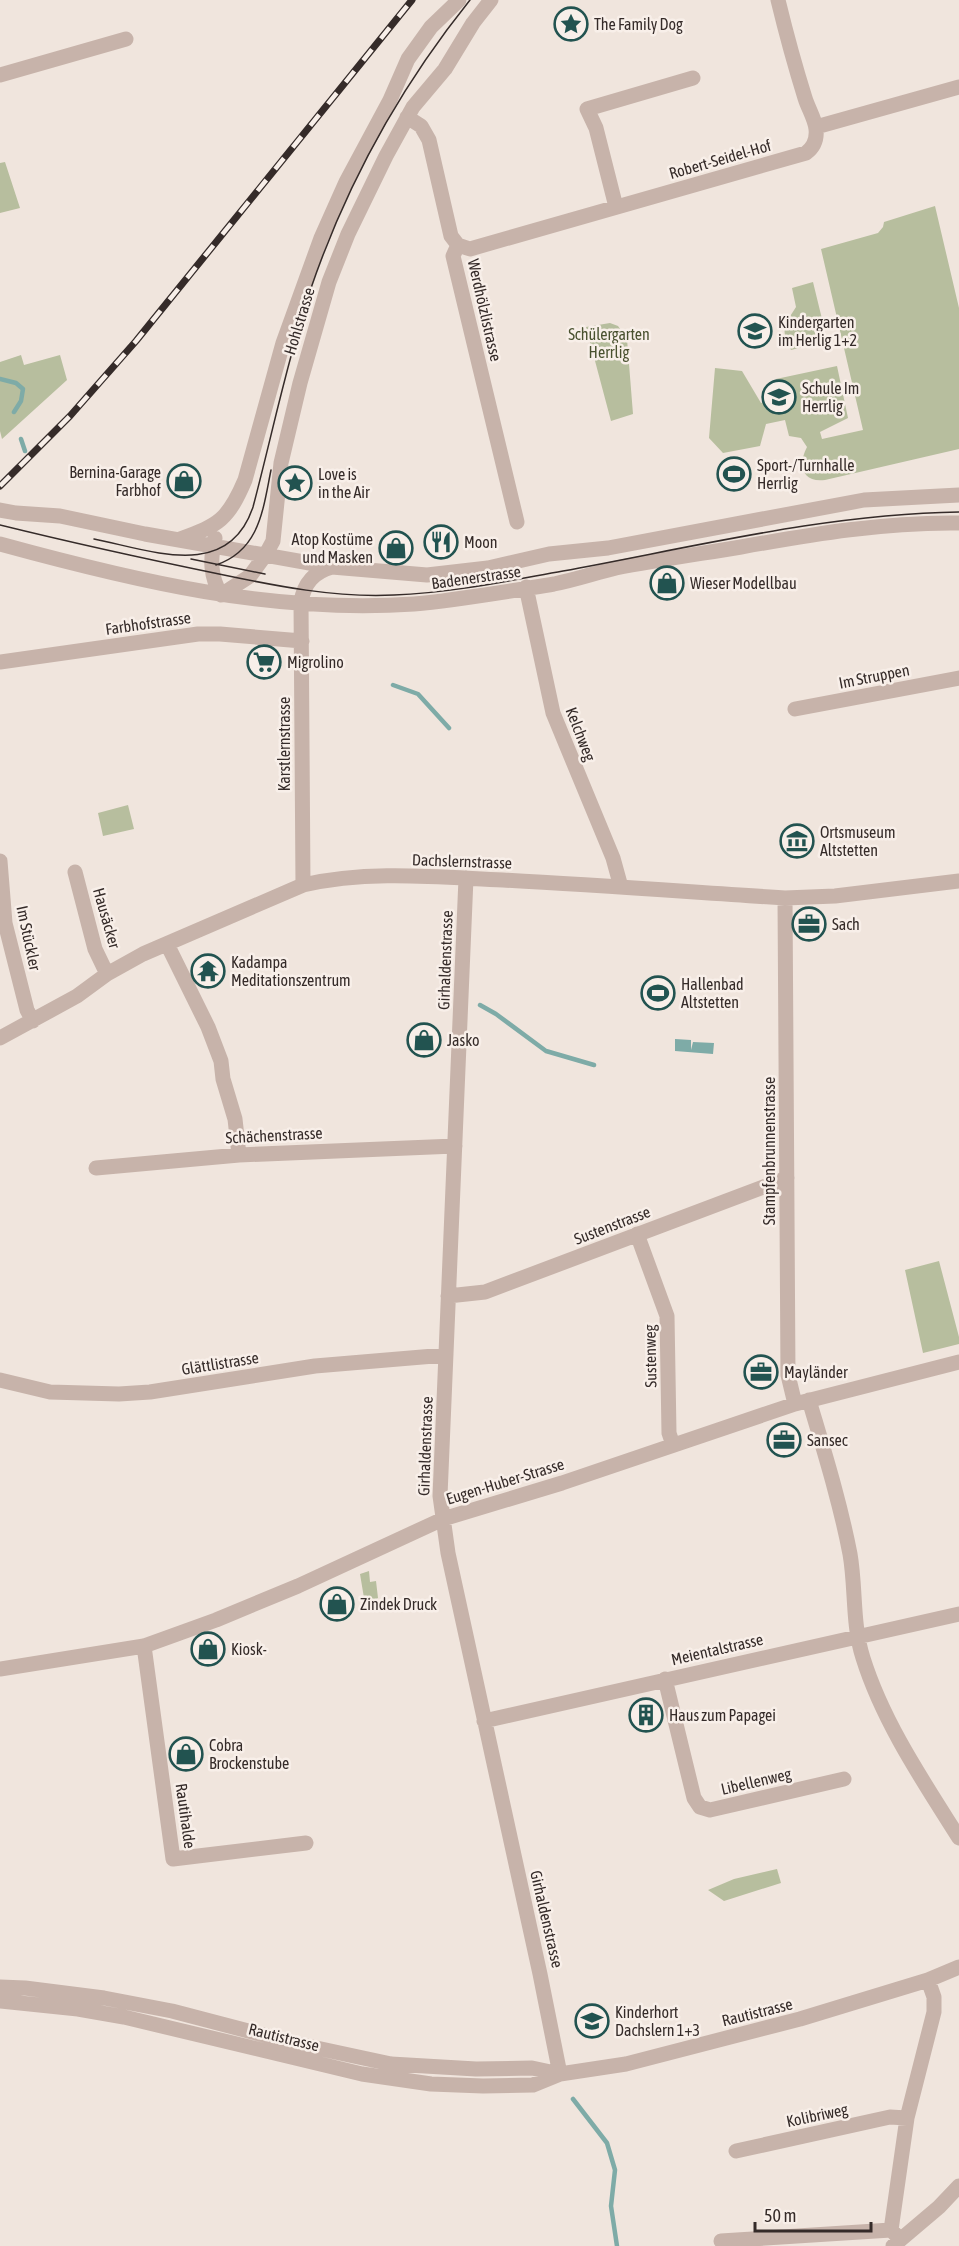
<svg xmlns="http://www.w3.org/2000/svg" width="959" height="2246" font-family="'Asap Condensed',sans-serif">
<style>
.green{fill:#b7be9e}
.water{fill:#7eaba7}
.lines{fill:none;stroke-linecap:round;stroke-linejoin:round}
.stream{stroke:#7eaba7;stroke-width:4.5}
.minor{stroke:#c7b3aa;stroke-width:15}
.tram{stroke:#352b29;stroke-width:1.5}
.rail-casing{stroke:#352b29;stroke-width:7}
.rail{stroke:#f8efe9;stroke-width:4.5;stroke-dasharray:14;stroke-linecap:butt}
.labels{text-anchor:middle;stroke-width:5;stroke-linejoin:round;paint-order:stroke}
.poi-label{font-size:16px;fill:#352b29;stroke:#f8efe9;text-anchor:start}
.street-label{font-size:16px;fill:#352b29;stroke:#f8efe9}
.park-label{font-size:16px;fill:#49512f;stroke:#f8efe9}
</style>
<rect width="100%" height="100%" fill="#f0e5dd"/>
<path class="green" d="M5 162 20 208 0 213V163Z
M935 206 959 308V449L825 480C801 483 798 464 807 447L801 438 789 436 785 420 766 424 760 446 723 453 709 438 715 368 742 371 761 403 780 398 776 379 837 366 848 418 820 432 822 439 863 430 821 249 878 233 883 227 884 222Z
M813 282 822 319 812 322 818 343 791 350C780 329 784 326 796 307L792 288Z
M610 323 618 326 627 339 633 414 611 421 586 327Z
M21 355 24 365 60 355 67 380 2 439 0 431V362Z
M128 805 134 829 103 836 98 813Z
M939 1261 959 1337V1344L923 1353 905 1270Z
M369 1571 370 1582 376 1581 378 1598 365 1604 360 1574Z
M777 1869 781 1883 724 1901 708 1890 734 1879Z"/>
<path class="water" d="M675 1039 691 1040V1050L693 1042 714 1043 713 1054 675 1051Z"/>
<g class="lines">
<path class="stream" d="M0 379 16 383 23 389 21 401 14 412
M21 439 25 451
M393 685 418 694 449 728
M480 1005 496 1014 546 1051 594 1065
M573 2099 607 2143 615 2170 611 2206 617 2246"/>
<path class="minor" d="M0 75 126 39
M407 117 421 126 429 140 451 236 458 245 470 249 806 153C814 147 817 138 816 129 815 119 808 108 805 98 795 66 786 33 778 0
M816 127 959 87
M616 207 596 128 587 109 693 78
M458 245 453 256 517 522
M0 510 16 513 60 516 145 534 332 567 427 575 488 568 549 554 608 548 864 500 959 495
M215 538C210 559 210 576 221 595
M180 539C219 525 228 520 245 480L283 343 321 238 346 182 390 100 408 59 431 27 459 0
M0 544C135 581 273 614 414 604 458 600 510 591 554 584 575 580 595 573 616 568 657 560 699 554 741 547 814 534 885 522 959 523
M526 587 553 713 613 858 621 887
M221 595 250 576 266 554 273 541 281 463 300 383 329 282 348 234 386 156 413 107 445 69 473 23 491 0
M0 662 198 634H220L302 641
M795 709 959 678
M0 861 5 923 27 1010 33 1021
M75 872 95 949 107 974
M466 878 440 1496 448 1553 540 1974 560 2074
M303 885 301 602C304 583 314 572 332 567
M785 898 788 1375 795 1404
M167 944 208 1027 221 1061 223 1079 235 1119 239 1155
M0 1038 77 996 107 974 143 954 303 885C369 870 436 877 503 880 597 885 691 892 785 898L835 896 959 881
M96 1168 239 1155 455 1146
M637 1234 667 1316 669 1433 673 1445
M448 1296 485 1292 787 1178
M0 1380 50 1392 119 1394 150 1392 315 1366 446 1355
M809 1400C824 1451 840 1502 850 1554 856 1588 852 1624 863 1658 883 1722 923 1781 959 1838
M144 1646 173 1859 306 1843
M0 1669 144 1646 216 1620 298 1586 443 1519 562 1483 795 1404 959 1362
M665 1679 694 1798 700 1807 710 1810 844 1779
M484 1721 959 1614
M0 1987 25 1988 104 1998 172 2011 298 2044 391 2064 476 2069 532 2068 560 2074
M0 2001 78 2009 124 2017 362 2074 431 2084 483 2086 533 2085 560 2074 626 2064 800 2019 928 1980 959 1967
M736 2151 890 2117 907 2118
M900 2239 891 2230 907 2118 934 2012V1997L928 1980
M721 2241 891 2230
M893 2246 939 2207 959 2186"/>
<path class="tram" d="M0 525C73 543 146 559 219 574 276 586 336 598 394 595 451 593 507 581 563 571 694 547 825 514 959 512
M94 539C150 550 228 582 253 507 272 435 287 361 310 291 346 185 401 86 470 0
M191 559 265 574
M216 565C260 550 263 509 271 470"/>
<g class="rail-casing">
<path id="rail" d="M0 486 70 416 136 341 412 0"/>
</g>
<use href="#rail" class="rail"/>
</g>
<defs>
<g id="sight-ring" transform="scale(1.725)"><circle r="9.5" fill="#f8efe9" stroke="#225350" stroke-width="1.5"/><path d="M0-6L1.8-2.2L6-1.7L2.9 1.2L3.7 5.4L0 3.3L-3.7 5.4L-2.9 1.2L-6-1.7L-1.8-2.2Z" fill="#225350"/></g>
<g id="school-ring" transform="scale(1.725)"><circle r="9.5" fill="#f8efe9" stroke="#225350" stroke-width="1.5"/><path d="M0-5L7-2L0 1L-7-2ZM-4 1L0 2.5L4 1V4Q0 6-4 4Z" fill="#225350"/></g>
<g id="stadium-ring" transform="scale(1.725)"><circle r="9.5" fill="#f8efe9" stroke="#225350" stroke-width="1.5"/><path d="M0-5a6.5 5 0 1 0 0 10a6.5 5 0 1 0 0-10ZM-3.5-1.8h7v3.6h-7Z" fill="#225350"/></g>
<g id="shop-ring" transform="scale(1.725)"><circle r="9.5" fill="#f8efe9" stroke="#225350" stroke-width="1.5"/><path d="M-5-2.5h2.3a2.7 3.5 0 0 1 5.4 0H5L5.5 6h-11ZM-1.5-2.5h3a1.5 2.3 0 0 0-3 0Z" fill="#225350"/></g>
<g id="restaurant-ring" transform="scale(1.725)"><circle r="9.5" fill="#f8efe9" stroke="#225350" stroke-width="1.5"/><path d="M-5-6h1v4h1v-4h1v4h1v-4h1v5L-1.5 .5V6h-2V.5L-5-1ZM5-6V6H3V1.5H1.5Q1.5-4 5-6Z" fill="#225350"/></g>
<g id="supermarket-ring" transform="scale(1.725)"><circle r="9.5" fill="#f8efe9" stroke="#225350" stroke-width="1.5"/><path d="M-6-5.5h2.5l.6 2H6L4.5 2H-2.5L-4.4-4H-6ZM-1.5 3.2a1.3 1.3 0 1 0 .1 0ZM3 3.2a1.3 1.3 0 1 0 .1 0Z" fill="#225350"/></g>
<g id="museum-ring" transform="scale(1.725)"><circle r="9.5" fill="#f8efe9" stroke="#225350" stroke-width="1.5"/><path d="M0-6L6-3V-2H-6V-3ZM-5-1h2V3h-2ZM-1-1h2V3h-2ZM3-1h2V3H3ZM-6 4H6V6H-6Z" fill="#225350"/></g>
<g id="office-ring" transform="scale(1.725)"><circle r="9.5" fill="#f8efe9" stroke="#225350" stroke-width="1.5"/><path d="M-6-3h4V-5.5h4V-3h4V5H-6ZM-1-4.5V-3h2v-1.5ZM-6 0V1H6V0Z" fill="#225350"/></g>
<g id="temple-ring" transform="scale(1.725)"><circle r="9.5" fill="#f8efe9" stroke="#225350" stroke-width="1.5"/><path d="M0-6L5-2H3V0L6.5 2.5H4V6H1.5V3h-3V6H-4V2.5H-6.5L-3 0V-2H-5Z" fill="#225350"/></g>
<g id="building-ring" transform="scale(1.725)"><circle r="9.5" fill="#f8efe9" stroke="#225350" stroke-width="1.5"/><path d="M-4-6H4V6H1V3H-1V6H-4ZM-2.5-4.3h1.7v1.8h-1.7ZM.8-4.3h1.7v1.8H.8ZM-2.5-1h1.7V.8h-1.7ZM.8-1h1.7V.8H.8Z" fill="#225350"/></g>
</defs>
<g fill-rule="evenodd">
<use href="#sight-ring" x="571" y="24"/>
<use href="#school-ring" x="755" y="331"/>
<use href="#school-ring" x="779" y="397"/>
<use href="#stadium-ring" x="734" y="474"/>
<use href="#shop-ring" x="184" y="481"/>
<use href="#sight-ring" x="295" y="483"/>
<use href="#restaurant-ring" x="441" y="542"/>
<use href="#shop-ring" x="396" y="548"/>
<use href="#shop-ring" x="667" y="583"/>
<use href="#supermarket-ring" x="264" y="662"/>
<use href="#museum-ring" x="797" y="841"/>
<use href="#office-ring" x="809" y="924"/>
<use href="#temple-ring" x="208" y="971"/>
<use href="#stadium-ring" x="658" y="993"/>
<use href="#shop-ring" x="424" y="1040"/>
<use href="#office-ring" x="761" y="1372"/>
<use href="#office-ring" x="784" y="1440"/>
<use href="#shop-ring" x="337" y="1604"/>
<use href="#shop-ring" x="208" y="1649"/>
<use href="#building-ring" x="646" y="1715"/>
<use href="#shop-ring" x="186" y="1754"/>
<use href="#school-ring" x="592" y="2021"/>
</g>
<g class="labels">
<g class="poi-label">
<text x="594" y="30">The Family Dog</text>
<text x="778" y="328">Kindergarten<tspan x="778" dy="18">im Herlig 1+2</tspan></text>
<text x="802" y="394">Schule Im<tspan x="802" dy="18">Herrlig</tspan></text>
<text x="757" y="471">Sport-/Turnhalle<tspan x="757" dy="18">Herrlig</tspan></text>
<text x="161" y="478" text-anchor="end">Bernina-Garage<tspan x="161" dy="18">Farbhof</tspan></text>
<text x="318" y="480">Love is<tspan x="318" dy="18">in the Air</tspan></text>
<text x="373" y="545" text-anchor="end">Atop Kostüme<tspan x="373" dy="18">und Masken</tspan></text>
<text x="464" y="548">Moon</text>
<text x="690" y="589">Wieser Modellbau</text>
<text x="287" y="668">Migrolino</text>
<text x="820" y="838">Ortsmuseum<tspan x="820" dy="18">Altstetten</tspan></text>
<text x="832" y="930">Sach</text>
<text x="231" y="968">Kadampa<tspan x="231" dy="18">Meditationszentrum</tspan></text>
<text x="681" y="990">Hallenbad<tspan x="681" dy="18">Altstetten</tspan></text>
<text x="447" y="1046">Jasko</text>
<text x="784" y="1378">Mayländer</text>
<text x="807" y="1446">Sansec</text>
<text x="360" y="1610">Zindek Druck</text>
<text x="231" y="1655">Kiosk-</text>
<text x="669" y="1721">Haus zum Papagei</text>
<text x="209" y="1751">Cobra<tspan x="209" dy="18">Brockenstube</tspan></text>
<text x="615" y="2018">Kinderhort<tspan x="615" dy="18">Dachslern 1+3</tspan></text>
</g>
<g class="street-label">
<text transform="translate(720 159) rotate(-16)" y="6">Robert-Seidel-Hof</text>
<text transform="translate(485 310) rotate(77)" y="6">Werdhölzlistrasse</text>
<text transform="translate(299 321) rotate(-73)" y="6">Hohlstrasse</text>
<text transform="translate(476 577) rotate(-8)" y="6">Badenerstrasse</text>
<text transform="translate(148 623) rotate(-8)" y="6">Farbhofstrasse</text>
<text transform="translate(874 676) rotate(-11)" y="6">Im Struppen</text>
<text transform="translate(581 734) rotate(69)" y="6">Kelchweg</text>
<text transform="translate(284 744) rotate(-90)" y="6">Karstlernstrasse</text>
<text transform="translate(462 861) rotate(2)" y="6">Dachslernstrasse</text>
<text transform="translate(107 918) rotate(74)" y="6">Hausäcker</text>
<text transform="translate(29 938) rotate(78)" y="6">Im Stückler</text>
<text transform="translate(445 960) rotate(-88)" y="6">Girhaldenstrasse</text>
<text transform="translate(274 1135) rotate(-3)" y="6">Schächenstrasse</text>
<text transform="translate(769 1151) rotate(-90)" y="6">Stampfenbrunnenstrasse</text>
<text transform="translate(612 1225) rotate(-21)" y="6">Sustenstrasse</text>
<text transform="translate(650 1356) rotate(-91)" y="6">Sustenweg</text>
<text transform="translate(220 1363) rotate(-9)" y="6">Glättlistrasse</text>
<text transform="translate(425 1446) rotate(-88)" y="6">Girhaldenstrasse</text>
<text transform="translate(505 1481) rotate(-17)" y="6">Eugen-Huber-Strasse</text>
<text transform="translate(717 1649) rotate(-13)" y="6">Meientalstrasse</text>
<text transform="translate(756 1781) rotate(-13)" y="6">Libellenweg</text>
<text transform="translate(186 1816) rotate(82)" y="6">Rautihalde</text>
<text transform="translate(547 1919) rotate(77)" y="6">Girhaldenstrasse</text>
<text transform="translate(757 2012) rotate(-14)" y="6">Rautistrasse</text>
<text transform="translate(284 2037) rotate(14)" y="6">Rautistrasse</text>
<text transform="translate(817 2115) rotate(-12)" y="6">Kolibriweg</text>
</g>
<g class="park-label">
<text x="609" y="340">Schülergarten<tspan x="609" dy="18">Herrlig</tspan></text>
</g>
</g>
<path d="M755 2222v9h116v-9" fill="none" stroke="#352b29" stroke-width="3"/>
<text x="764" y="2222" font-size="18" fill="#352b29" stroke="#f8efe9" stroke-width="4.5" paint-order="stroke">50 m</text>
</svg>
